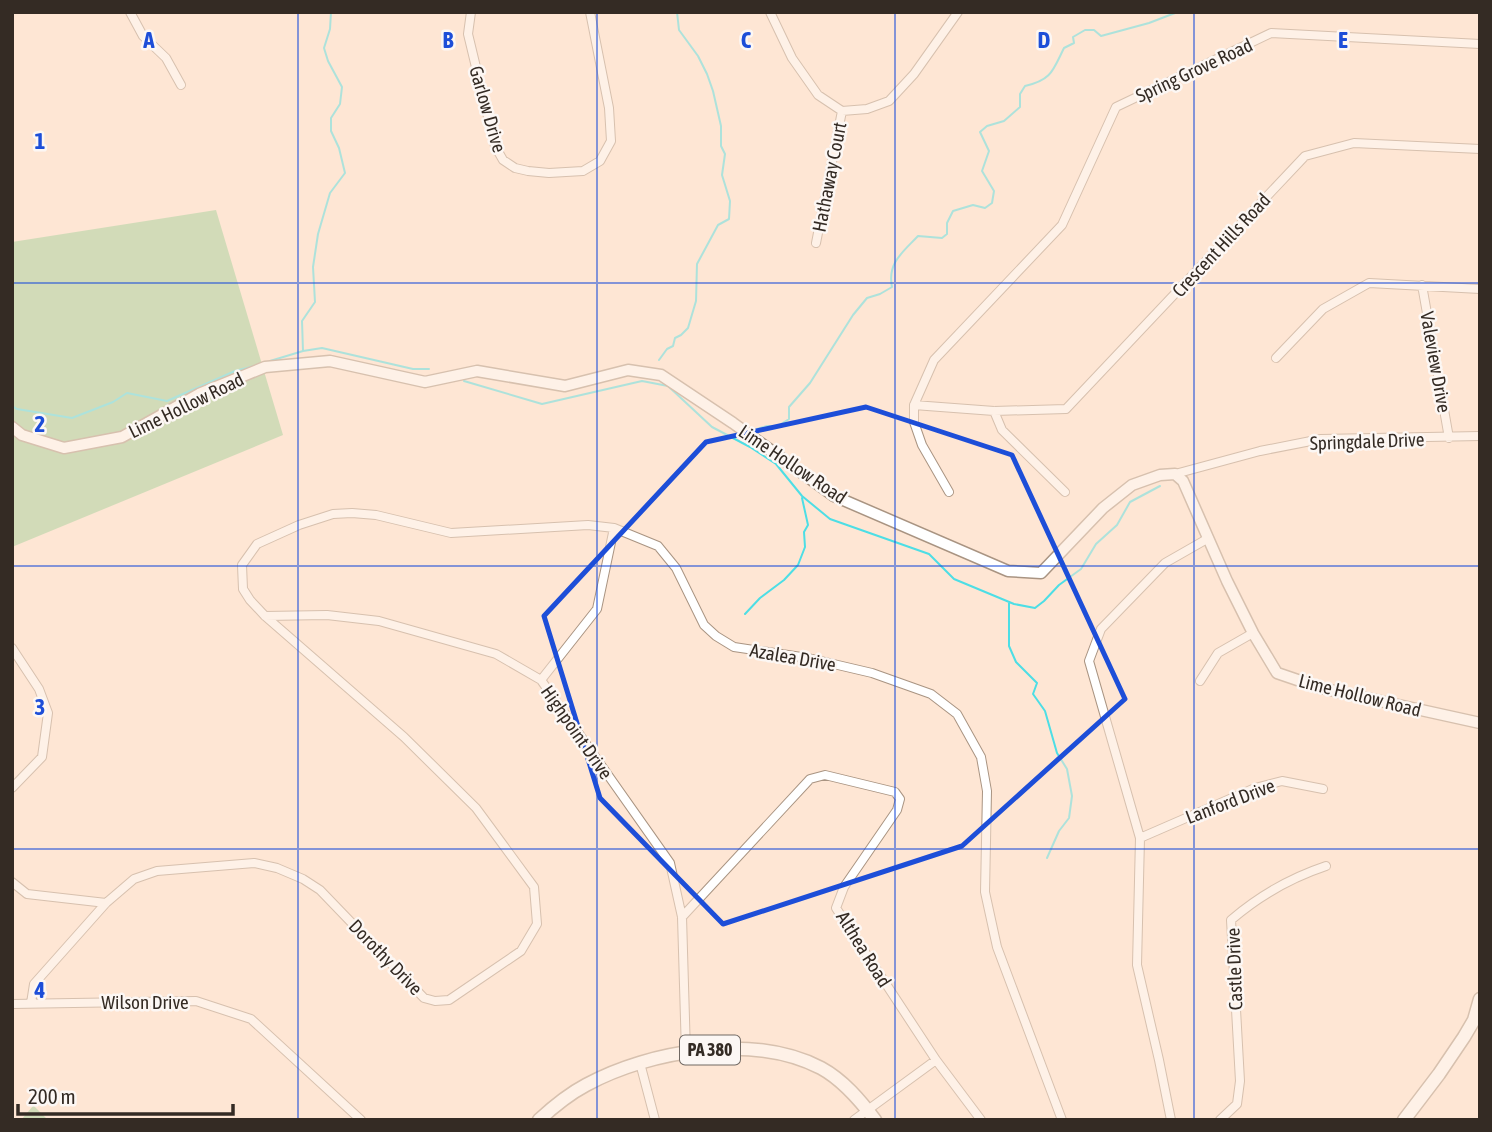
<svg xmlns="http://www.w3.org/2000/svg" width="1492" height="1132" font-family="'Asap Condensed',sans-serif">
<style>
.green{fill:#9dcf98}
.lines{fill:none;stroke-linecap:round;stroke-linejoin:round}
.stream{stroke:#4ddee5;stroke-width:2}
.minor-casing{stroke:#a99482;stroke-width:10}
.tertiary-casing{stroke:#a99482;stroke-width:13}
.primary-casing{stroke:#a99482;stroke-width:15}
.minor{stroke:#fff;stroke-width:8}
.tertiary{stroke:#fff;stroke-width:10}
.primary{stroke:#fff;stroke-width:12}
.marked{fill:none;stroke:#1d4ed8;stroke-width:5;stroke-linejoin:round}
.grid{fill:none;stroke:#1d4ed8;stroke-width:2;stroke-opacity:0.55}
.labels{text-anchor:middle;stroke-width:5;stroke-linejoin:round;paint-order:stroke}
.shield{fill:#fcf7f4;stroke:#706862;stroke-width:2}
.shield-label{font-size:18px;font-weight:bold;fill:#342b24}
.street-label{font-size:19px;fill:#342b24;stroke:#fcf7f4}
.grid-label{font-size:23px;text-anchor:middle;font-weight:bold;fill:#1d4ed8;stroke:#fcf7f4;stroke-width:5;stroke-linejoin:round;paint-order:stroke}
</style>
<rect width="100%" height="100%" fill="#fee6d4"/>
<path class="green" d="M216 210 283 435 12 547V242Z
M33 1106H34L48 1120H21Z"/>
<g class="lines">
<path class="stream" d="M303 351 302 321 315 302 313 267 318 234 330 193 345 173 339 148 331 131V118L340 104 342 87 328 61 324 48 330 29 331 12
M659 360 667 349 673 346 675 338 681 335 688 328 696 301 697 264 718 225 729 219 730 201 722 175 725 154 721 146V126L713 91 707 74 698 56 679 30 677 12
M270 361 303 351 322 348 413 369H429
M464 381 542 404 642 381 668 386 712 427 750 447 776 464 802 496 830 519 929 554 954 579 1014 604 1035 608 1044 601 1059 585 1081 569 1096 544 1117 525 1130 502 1160 486
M12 406 17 409 72 418 113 402 127 393 167 401 235 371 258 365
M757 429 767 426H778L789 419V407L810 383 853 315 867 298 880 294 892 287C887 263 903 252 918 236L942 238 947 234V223L953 211 973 205 985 208 992 203 994 191 982 171 989 151 980 132 987 126 1004 121 1020 107V94L1025 86C1052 80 1053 70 1064 48L1074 43 1073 37 1085 30H1094L1101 36 1149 23 1175 13 1183 12
M729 436 738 434
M1009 602V646L1016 662 1037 683 1033 694 1045 711 1057 753 1067 769 1072 796 1069 818 1059 831 1047 858
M745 614 760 598 784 580 798 565 805 547 804 532 808 525 802 498"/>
<g class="minor-casing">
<path id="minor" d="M130 12 143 36 166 58 181 85
M471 12 468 34 495 146 503 160 515 168 528 171 549 173 583 171 600 161 611 141 609 108 590 12
M770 12 792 58 818 95 842 111 867 109 889 101 914 74 958 12
M816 243 842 111
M1422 285 1449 438
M1276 358 1323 309 1369 283 1480 289
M914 405 994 411 1066 409 1305 156 1354 143 1480 149
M994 411 1002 430 1065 492
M1175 474 1260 451 1321 439 1480 436
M949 492 922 445 914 422V405L934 360 1062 225 1116 107 1271 33 1480 44
M265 616 327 615 379 621 496 654 541 680 670 863 682 917 686 1053
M12 648 39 689 48 713 42 757 12 788
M541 680 597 609 614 528
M1200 681 1218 653 1253 633
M1140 838 1255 788 1282 781 1323 789
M12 882 27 894 106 903
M682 917 810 779 825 775 895 792 900 799 897 810 844 887 836 908 936 1060 981 1120
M31 1003 34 984 106 903 134 879 157 871 254 863 277 868 303 879 320 890 424 998 435 1001 449 1000 521 951 537 924 534 887 476 808 404 737 265 616 250 600 243 589 242 565 257 544 299 525 333 514 352 513 376 515 451 533 588 525 614 528 658 546 676 568 704 625 716 636 734 647 808 658 872 673 931 694 957 714 981 757 987 791 985 892 997 947 1062 1120
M12 1004 196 1001 251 1019 361 1120
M640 1063 655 1120
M854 1120 936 1060
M1171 1120 1159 1060 1137 965 1140 838 1089 661 1101 629 1165 563 1207 539
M1220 1120 1237 1104 1240 1081 1231 920C1259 896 1290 878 1326 866"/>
</g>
<g class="tertiary-casing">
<path id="tertiary" d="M12 427 22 435 64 448 122 437 199 394 265 367 330 361 425 382 477 371 565 386 628 370 661 375 733 423 834 496 1008 571 1041 573 1103 508 1132 485 1160 475 1175 474 1183 481 1227 581 1253 633 1277 673 1321 688 1480 723"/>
</g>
<g class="primary-casing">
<path id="primary" d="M539 1120C553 1107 569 1094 586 1085 650 1050 754 1033 821 1068 843 1080 860 1100 875 1120
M1404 1120 1439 1074 1464 1037 1474 1020 1480 999"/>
</g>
<use href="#minor" class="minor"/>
<use href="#tertiary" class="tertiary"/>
<use href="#primary" class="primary"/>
</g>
<path d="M0 0H1492V1132H0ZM866 407 1012 455 1125 699 962 846 723 924 600 798 544 616 706 442Z" fill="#fee6d4" fill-opacity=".55" fill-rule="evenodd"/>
<path class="marked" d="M866 407 1012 455 1125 699 962 846 723 924 600 798 544 616 706 442Z"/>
<path class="grid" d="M298 12V1120M597 12V1120M895 12V1120M1194 12V1120M12 283H1480M12 566H1480M12 849H1480"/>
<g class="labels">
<rect class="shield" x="680" y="1035.5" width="60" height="29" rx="5"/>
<g class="shield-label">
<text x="710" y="1056">PA 380</text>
</g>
<g class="street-label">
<text transform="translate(1194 70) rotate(-25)" y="7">Spring Grove Road</text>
<text transform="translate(488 109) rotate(74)" y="7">Garlow Drive</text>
<text transform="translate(829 177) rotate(-79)" y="7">Hathaway Court</text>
<text transform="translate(1221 245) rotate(-47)" y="7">Crescent Hills Road</text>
<text transform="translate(1436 362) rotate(80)" y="7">Valeview Drive</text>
<text transform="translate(186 405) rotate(-26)" y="7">Lime Hollow Road</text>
<text transform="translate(1367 441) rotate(-2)" y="7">Springdale Drive</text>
<text transform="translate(793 464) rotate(34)" y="7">Lime Hollow Road</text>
<text transform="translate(793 657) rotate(10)" y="7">Azalea Drive</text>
<text transform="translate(1360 695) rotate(14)" y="7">Lime Hollow Road</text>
<text transform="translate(577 732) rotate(55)" y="7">Highpoint Drive</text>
<text transform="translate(1230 801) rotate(-21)" y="7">Lanford Drive</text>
<text transform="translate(864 949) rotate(58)" y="7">Althea Road</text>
<text transform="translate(386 957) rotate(46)" y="7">Dorothy Drive</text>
<text transform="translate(1234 969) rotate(-92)" y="7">Castle Drive</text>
<text x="145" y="1009">Wilson Drive</text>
</g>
</g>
<g class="grid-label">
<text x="149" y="48">A</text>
<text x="448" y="48">B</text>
<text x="746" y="48">C</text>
<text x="1044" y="48">D</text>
<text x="1343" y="48">E</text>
<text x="40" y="149">1</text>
<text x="40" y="432">2</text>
<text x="40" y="715">3</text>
<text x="40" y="998">4</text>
</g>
<rect width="1492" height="1132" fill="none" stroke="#342b24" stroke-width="28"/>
<path d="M18 1104v10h215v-10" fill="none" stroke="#342b24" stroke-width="3.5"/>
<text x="28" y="1104" font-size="21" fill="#342b24" stroke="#fcf7f4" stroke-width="5" paint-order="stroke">200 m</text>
</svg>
